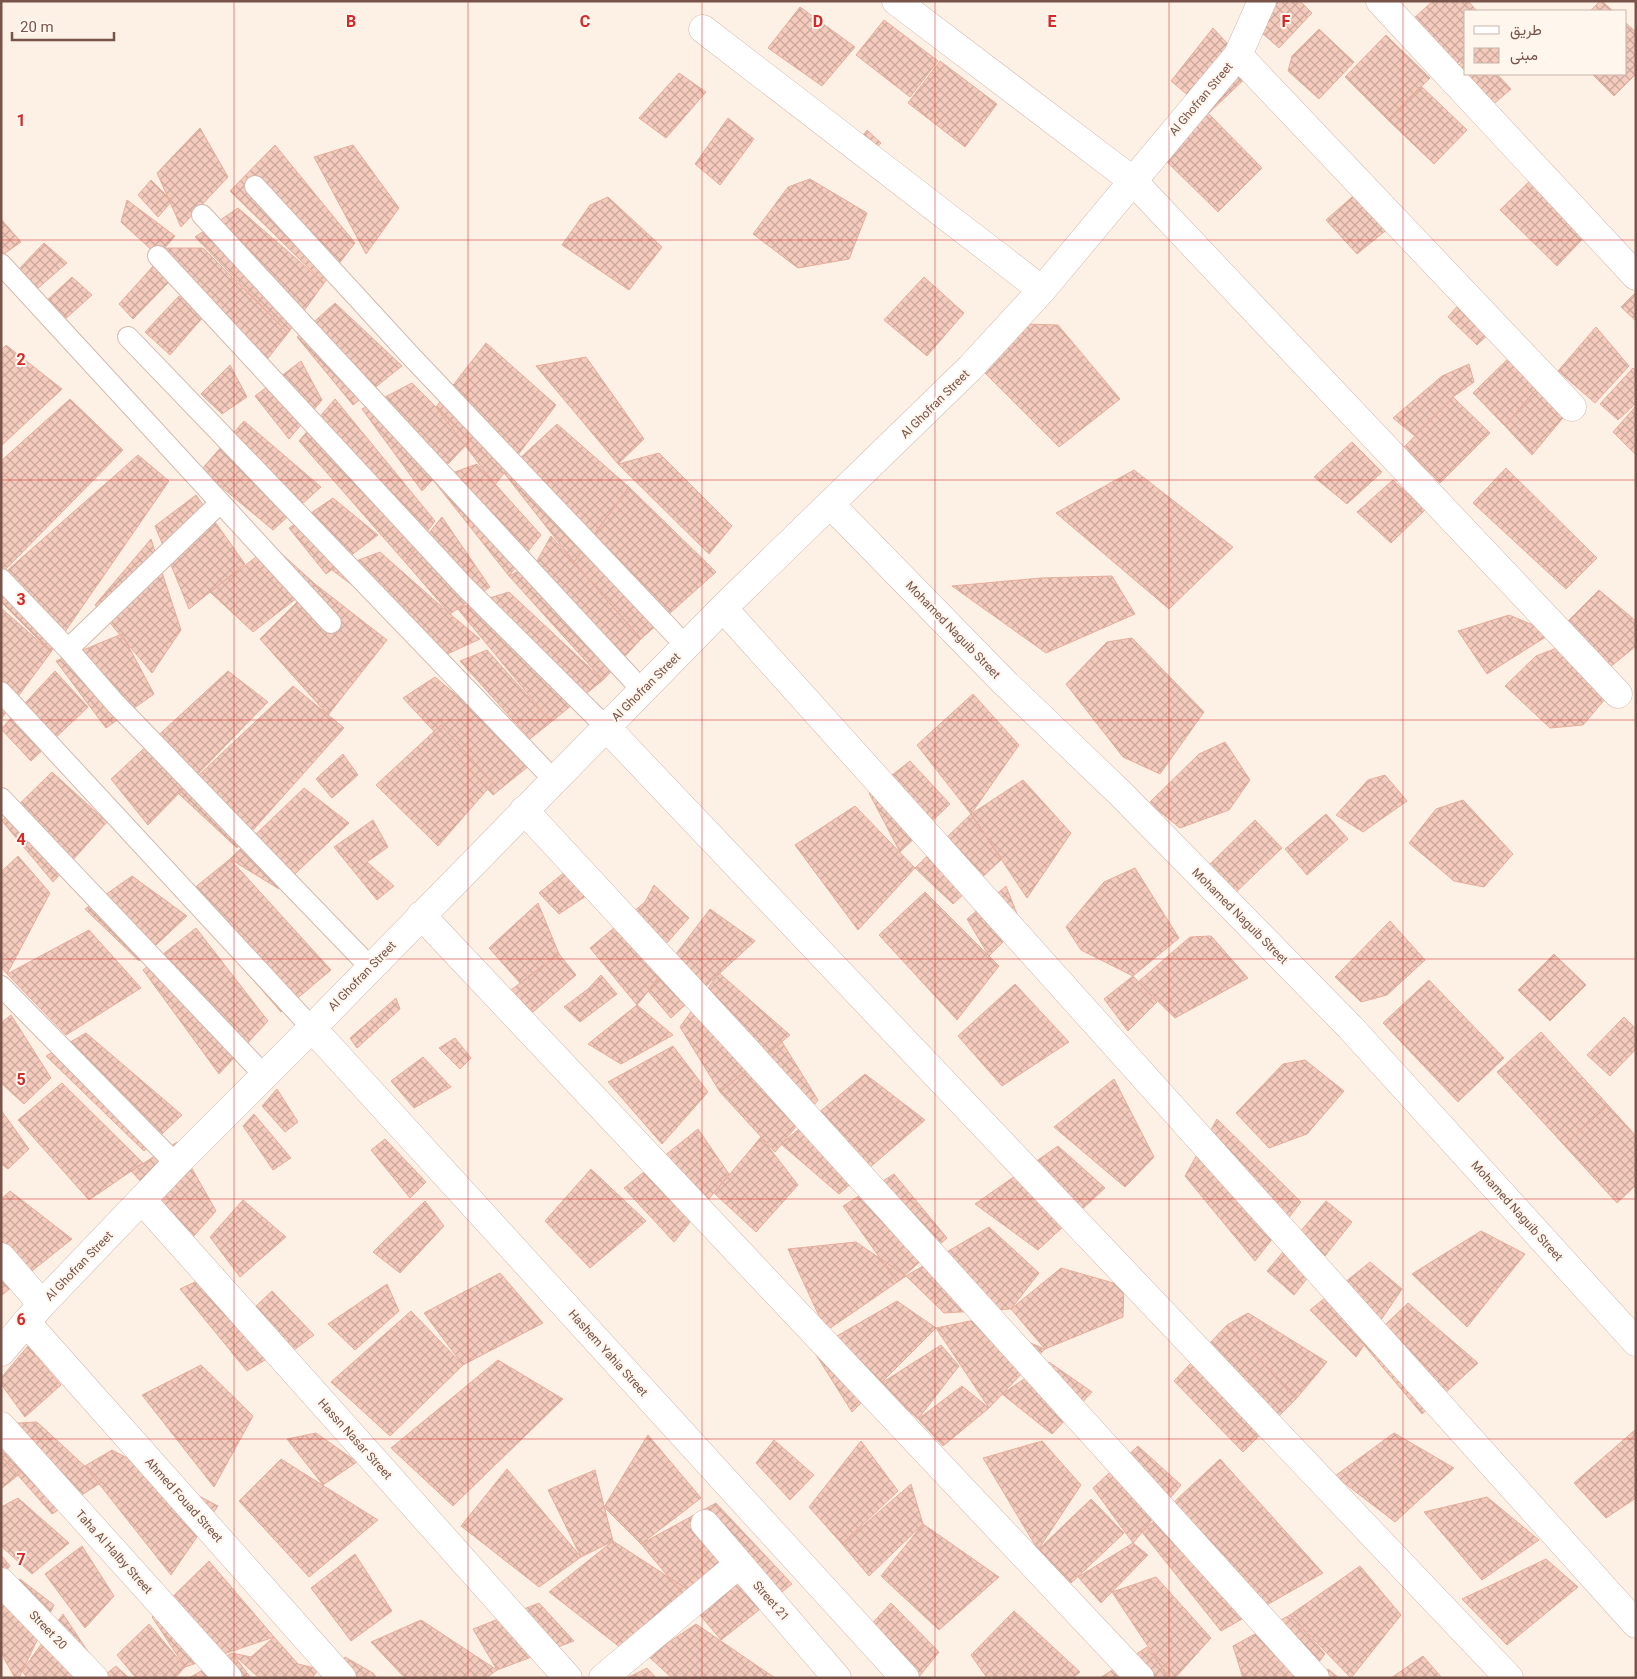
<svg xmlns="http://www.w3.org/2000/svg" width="1637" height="1679" font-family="Roboto,Vazirmatn,sans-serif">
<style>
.building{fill:url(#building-cross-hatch);stroke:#e7ae9c}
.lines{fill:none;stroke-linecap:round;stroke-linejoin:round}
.lane-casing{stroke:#d2b9ae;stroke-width:22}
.street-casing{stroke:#d2b9ae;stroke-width:29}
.lane{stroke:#fff;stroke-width:20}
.street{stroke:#fff;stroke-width:28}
.grid{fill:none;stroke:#d62828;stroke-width:1;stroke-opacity:0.55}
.labels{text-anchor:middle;stroke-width:4;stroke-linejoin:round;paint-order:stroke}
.street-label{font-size:12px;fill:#785349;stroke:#fff6ed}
.grid-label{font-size:16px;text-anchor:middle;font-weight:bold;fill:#d62828;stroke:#fff6ed;stroke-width:4;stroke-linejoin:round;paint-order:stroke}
</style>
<defs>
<pattern id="building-cross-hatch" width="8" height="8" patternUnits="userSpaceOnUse" patternTransform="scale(1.25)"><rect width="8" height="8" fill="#f4cbbc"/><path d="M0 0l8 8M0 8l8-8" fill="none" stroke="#caa79b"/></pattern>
</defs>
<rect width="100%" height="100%" fill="#fdf1e6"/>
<path class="building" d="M1254 1H1300L1312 13 1279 48 1243 16Z
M1433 1H1468L1477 11H1466V56L1450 70 1404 27Z
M1600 1H1602L1613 11H1590Z
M800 7 855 47 822 86 768 48Z
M884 20 938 61 910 97 856 55Z
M1626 23 1636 32V74L1614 96 1592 74H1626Z
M1213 28 1253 71 1209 113 1171 81Z
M1319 29 1354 62 1319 99 1288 71 1292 56Z
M1386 35 1430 78 1388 120 1345 77Z
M1465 56 1466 74H1497L1511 89 1489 108 1453 75Z
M940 61 997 104 965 147 908 103Z
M679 73 706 92 666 138 639 118Z
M1421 86 1467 130 1434 164 1388 120Z
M1201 106 1262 168 1218 212 1160 155Z
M728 118 754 139 720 185 695 164Z
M200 128 228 177 181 227 157 173Z
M867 130 881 143 870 155 857 143Z
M275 145 355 243 324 283 230 191Z
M353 145 399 208 366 254 314 157Z
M1539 172 1592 229 1557 266 1500 210Z
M810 179 867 213 849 259 798 268 753 234 788 187Z
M151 180 172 201 158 217 138 195Z
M1369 182 1401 218 1357 254 1326 220Z
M608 197 662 247 629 290 562 245 590 205Z
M127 200 175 236 158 256 121 222Z
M238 208 324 283 288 333 195 237Z
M1 219 21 242 1 256Z
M44 243 67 263 37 289 17 271Z
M165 248H203L288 333 261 367Z
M155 264 169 282 133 319 119 304Z
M72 277 92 295 63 321 44 303Z
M924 277 964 313 927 356 884 320Z
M1636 292V321L1621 307Z
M179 296 204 316 170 355 145 332Z
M1466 296 1496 327 1477 345 1448 317Z
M335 303 402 366 353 405 297 337Z
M1024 324 1058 325 1120 399 1059 447 980 368Z
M1596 327 1629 366 1595 403 1558 371Z
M486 343 556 405 495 485 436 407Z
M6 345 62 389 1 446V350Z
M1517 350 1545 379 1505 426 1473 393Z
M586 357 644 439 618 464 536 366Z
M301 361 322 400 289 439 255 396Z
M1469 364 1474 382 1453 397 1415 436 1393 418 1442 376Z
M230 365 247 397 222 414 201 394Z
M1633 368 1636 370V403L1618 420 1600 404Z
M1545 379 1572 407 1532 455 1505 426Z
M412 383 470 441 422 491 362 409Z
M1453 397 1490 433 1440 483 1404 447Z
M70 399 123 450 1 574V461Z
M335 399 435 521 405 562 299 441Z
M1636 406V455L1613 432Z
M244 421 321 487 273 530 201 470Z
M557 424 629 487 574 562 504 473Z
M1352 442 1382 472 1347 504 1314 477Z
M659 453 732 526 709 554 618 464Z
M138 455 169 481 51 652 1 602V576Z
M477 464 541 535 509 576 433 480Z
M1506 468 1597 558 1566 589 1473 503Z
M1134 470 1233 547 1169 609 1056 513Z
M1393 480 1425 510 1391 543 1357 512Z
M629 487 716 572 641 639 574 562Z
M196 495 245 564 189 609 155 526Z
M333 498 378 535 326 574 289 528Z
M442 517 490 587 450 614 405 562Z
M551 536 641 639 603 680 509 576 537 561Z
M151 539 181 630 152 673 95 605Z
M272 545 315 584 253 632 210 592Z
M380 552 450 614 480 639 445 655 332 570Z
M1112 576 1135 614 1046 653 952 586 1041 578Z
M315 584 387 640 328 715 260 639Z
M1599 590 1636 621V646L1609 668 1568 621Z
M509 592 603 680 551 722 457 608Z
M1 608 51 652 2 718 1 717Z
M1509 615 1552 633 1487 674 1458 631Z
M122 634 154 694 106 728 56 661Z
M1132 638 1204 712 1160 774 1123 757 1066 684 1107 642Z
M1562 646 1606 698 1583 725 1550 728 1505 686 1536 656Z
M487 650 551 722 530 739 460 661Z
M55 671 88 707 31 761 1 729Z
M228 671 268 702 148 825 111 779Z
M435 677 535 761 493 795 403 698Z
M293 686 344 728 237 848 179 794Z
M973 694 1019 745 971 814 917 745Z
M441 725 493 783 438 846 376 785Z
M1225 742 1250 780 1229 810 1180 828 1149 803 1199 754Z
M343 754 358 775 332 798 316 779Z
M910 761 950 804 900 852 869 793Z
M52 772 107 822 53 882 2 821Z
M1385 775 1407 801 1363 832 1336 815 1368 780Z
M1023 780 1071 833 1027 898 971 814Z
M304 788 349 823 279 889 230 859Z
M1463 800 1513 854 1484 887 1454 881 1409 843 1436 809Z
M855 806 915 868 858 930 795 845Z
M971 814 1002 859 953 904 915 868Z
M1326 814 1348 839 1307 875 1285 849Z
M373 820 388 847 367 862 394 886 377 900 334 847Z
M1255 820 1282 848 1231 897 1204 870Z
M18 856 50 893 7 974 1 967V872Z
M230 859 331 970 281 1012 182 898Z
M1135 868 1179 938 1133 976 1081 950 1066 927 1104 882Z
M566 871 589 894 559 914 539 893Z
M132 876 187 916 139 961 85 909Z
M654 885 689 918 657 954 660 977 637 1005 590 948 645 902Z
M1006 886 1021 924 989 956 967 919Z
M925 892 999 966 957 1020 879 935Z
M538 903 559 954 520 983 489 948Z
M710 909 755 941 671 1018 648 991Z
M1390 921 1425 960 1387 995 1361 1002 1335 977Z
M196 928 268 1021 219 1074 143 970Z
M89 930 141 988 66 1035 7 974Z
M1211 936 1248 978 1175 1018 1138 982 1190 937Z
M559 954 576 975 533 1012 511 990Z
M1554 954 1586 985 1550 1021 1518 990Z
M719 973 790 1035 720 1092 680 1027Z
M601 975 617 994 580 1022 564 1007 588 989Z
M1133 976 1157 1002 1128 1031 1104 999Z
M1429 980 1504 1058 1458 1102 1383 1023Z
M1015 984 1069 1042 1002 1086 958 1036Z
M396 998 400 1009 357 1048 350 1038Z
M637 1005 673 1035 621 1064 588 1044Z
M11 1015 51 1078 24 1104 1 1083V1023Z
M1624 1017 1636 1029V1049L1610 1076 1587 1055Z
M1541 1032 1608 1105 1564 1145 1497 1072Z
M86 1033 182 1115 144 1151 46 1056Z
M455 1038 471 1058 460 1069 439 1048Z
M782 1042 818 1100 775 1152 720 1092Z
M673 1046 708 1092 662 1144 608 1082Z
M423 1057 451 1087 414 1108 391 1081Z
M1305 1060 1344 1091 1307 1134 1269 1148 1236 1113 1283 1064Z
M865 1074 925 1120 839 1194 781 1144Z
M1114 1079 1154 1157 1125 1187 1054 1127Z
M62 1083 143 1163 89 1200 18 1120Z
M277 1089 298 1122 285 1132 262 1106Z
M1608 1105 1636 1136V1185L1617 1203 1564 1145Z
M1 1110 29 1149 8 1169 1 1164Z
M254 1114 291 1158 273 1170 243 1126Z
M1217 1119 1301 1202 1255 1261 1185 1176Z
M698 1129 729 1174 674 1242 624 1188Z
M761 1137 798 1185 756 1232 714 1193Z
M385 1139 426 1182 410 1198 371 1150Z
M177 1142 216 1211 193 1237 131 1171Z
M1058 1146 1105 1188 1038 1250 975 1204Z
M591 1169 646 1221 590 1268 545 1221Z
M894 1174 947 1238 897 1282 843 1206Z
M10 1191 72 1239 2 1295 1 1199Z
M243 1200 286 1237 240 1277 210 1237Z
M425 1201 444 1226 400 1273 373 1252Z
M1326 1201 1352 1222 1294 1295 1267 1271Z
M989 1227 1039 1273 1011 1309 944 1313 906 1276Z
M1481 1231 1525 1254 1467 1327 1412 1274Z
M856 1242 906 1276 826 1331 788 1249Z
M1370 1262 1402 1289 1356 1357 1310 1310Z
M1061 1268 1124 1286 1123 1317 1045 1349 1011 1309Z
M223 1269 265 1360 247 1371 180 1289Z
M500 1273 543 1323 463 1365 424 1313Z
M387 1284 399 1311 355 1350 328 1324Z
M272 1291 314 1335 283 1358 254 1308Z
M897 1301 936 1328 852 1412 813 1350Z
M1408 1303 1478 1363 1422 1414 1364 1345Z
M411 1311 463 1365 390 1436 331 1382Z
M1248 1313 1327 1362 1296 1399 1227 1325Z
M975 1320 1045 1349 989 1408 936 1328Z
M1227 1325 1296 1399 1243 1452 1174 1381Z
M941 1345 959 1366 918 1419 880 1384Z
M28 1346 61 1385 25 1417 1 1384V1378Z
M498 1360 563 1399 453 1506 391 1448Z
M1049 1362 1092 1392 1052 1434 1002 1394Z
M201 1365 253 1416 214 1487 142 1395Z
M962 1386 989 1408 943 1446 918 1419Z
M37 1422 102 1482 52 1514 1 1456V1424Z
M1636 1429V1498L1606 1518 1574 1483Z
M316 1433 357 1462 323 1485 287 1439Z
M1394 1433 1454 1468 1395 1522 1335 1476Z
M648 1435 701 1498 641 1544 604 1507Z
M774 1440 814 1475 790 1500 756 1463Z
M861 1441 898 1491 842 1544 809 1507Z
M1042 1441 1081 1485 1038 1550 983 1458Z
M1138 1446 1181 1485 1133 1543 1093 1488Z
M112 1450 218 1506 171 1575 85 1466Z
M1 1458 22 1472 1 1489Z
M281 1459 378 1520 309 1577 239 1501Z
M1220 1459 1323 1573 1221 1631 1142 1532Z
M507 1469 581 1557 539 1587 461 1526Z
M595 1470 613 1541 581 1557 548 1490Z
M911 1484 923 1524 869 1576 842 1544Z
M1487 1497 1539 1540 1482 1580 1424 1512Z
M18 1498 69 1543 32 1574 1 1546V1507Z
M1091 1499 1124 1533 1071 1583 1038 1550Z
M716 1503 792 1584 721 1640 641 1544Z
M923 1524 999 1577 939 1630 881 1576Z
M613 1541 690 1591 621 1648 549 1592Z
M1133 1543 1148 1555 1101 1603 1078 1577Z
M82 1546 114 1596 85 1628 45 1574Z
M355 1554 392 1611 351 1641 311 1588Z
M1 1555 10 1566 1 1577Z
M1546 1559 1578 1587 1507 1645 1462 1599Z
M209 1561 274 1637 185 1667 152 1617Z
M1360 1566 1401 1615 1351 1678 1290 1615Z
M1156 1577 1211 1638 1175 1678H1169L1112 1592Z
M20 1579 54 1605 19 1678H15L1 1653V1592Z
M539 1603 574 1641 497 1670 473 1629Z
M891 1603 939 1652 918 1678 867 1629Z
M1014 1611 1080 1672 1073 1678H987L971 1655Z
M63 1614 95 1662 84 1678H27L22 1671Z
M1290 1615 1325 1654 1307 1678H1243L1233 1646Z
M421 1620 497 1670 486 1678H405L371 1642Z
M149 1624 185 1667 175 1678H136L117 1655Z
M696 1624 775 1678H672L648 1656Z
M274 1637 298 1664 319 1669 312 1678H259L232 1653 251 1657Z
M1147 1647 1169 1678H1100Z
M232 1653 251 1678H189Z
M1423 1656 1442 1678H1391Z
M345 1657 373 1673 377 1678H332Z
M116 1666 129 1678H101Z
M647 1668 656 1678H627Z
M1328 1669 1339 1678H1319Z"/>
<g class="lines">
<g class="lane-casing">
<path id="lane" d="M255 186 409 354 686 646
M202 215 642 690
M158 256 465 587 606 727
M1 264 331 623
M128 337 554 780
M1 579 68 649 115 703 370 967
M68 649 220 503
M1 692 312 1028
M1 798 264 1075
M1 986 176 1164"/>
</g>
<g class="street-casing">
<path id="street" d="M896 1 1132 180 1618 694
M1380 1 1636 276
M703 29 1042 290
M1238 55 1572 407
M830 504 1004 682 1121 794 1350 1027 1636 1342
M723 608 1636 1624
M606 727 1509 1678
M524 810 745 1049 1315 1678
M421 915 1140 1678
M312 1028 905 1678
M142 1200 568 1678
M1 1257 42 1304
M26 1322 342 1678
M1 1352 42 1304 176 1164 312 1028 723 608 970 368 1042 290 1238 55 1262 1
M1 1426 228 1678
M705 1524 837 1678
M1 1582 94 1678
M603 1678 739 1564"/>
</g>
<use href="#lane" class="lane"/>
<use href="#street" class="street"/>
</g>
<path class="grid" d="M234 1V1678M468 1V1678M702 1V1678M935 1V1678M1169 1V1678M1403 1V1678M1 240H1636M1 480H1636M1 720H1636M1 959H1636M1 1199H1636M1 1439H1636"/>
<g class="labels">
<g class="street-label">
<text transform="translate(1201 99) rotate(-50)" y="4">Al Ghofran Street</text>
<text transform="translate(935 404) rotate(-45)" y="4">Al Ghofran Street</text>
<text transform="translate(953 630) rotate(46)" y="4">Mohamed Naguib Street</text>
<text transform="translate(646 687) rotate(-45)" y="4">Al Ghofran Street</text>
<text transform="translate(1240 916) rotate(45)" y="4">Mohamed Naguib Street</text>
<text transform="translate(362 976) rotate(-46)" y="4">Al Ghofran Street</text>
<text transform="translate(1517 1211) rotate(48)" y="4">Mohamed Naguib Street</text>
<text transform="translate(79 1266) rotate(-46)" y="4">Al Ghofran Street</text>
<text transform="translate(608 1353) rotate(48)" y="4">Hashem Yahia Street</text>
<text transform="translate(355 1439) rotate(48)" y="4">Hassn Nasar Street</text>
<text transform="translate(184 1500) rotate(48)" y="4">Ahmed Fouad Street</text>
<text transform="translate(114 1552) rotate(48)" y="4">Taha Al Halby Street</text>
<text transform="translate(771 1601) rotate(49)" y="4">Street 21</text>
<text transform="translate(48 1630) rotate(46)" y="4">Street 20</text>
</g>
</g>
<g class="grid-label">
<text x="351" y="27">B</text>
<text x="585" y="27">C</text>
<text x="818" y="27">D</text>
<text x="1052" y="27">E</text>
<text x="1286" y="27">F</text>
<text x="21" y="126">1</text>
<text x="21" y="365">2</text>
<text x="21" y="605">3</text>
<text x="21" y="845">4</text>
<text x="21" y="1085">5</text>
<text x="21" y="1325">6</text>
<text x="21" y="1565">7</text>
</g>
<rect width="1637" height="1679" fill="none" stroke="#785349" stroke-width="5"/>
<rect x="1464" y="10" width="162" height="65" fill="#fff6ed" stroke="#c9b5ab"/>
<rect x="1474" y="26" width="25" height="8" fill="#ffffff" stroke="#c9b5ab"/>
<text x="1510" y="35" font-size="15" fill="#785349">طريق</text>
<rect x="1474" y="48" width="25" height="15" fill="url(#building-cross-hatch)" stroke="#c9b5ab"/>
<text x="1510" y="60" font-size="15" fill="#785349">مبنى</text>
<path d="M12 32v8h102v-8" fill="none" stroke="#785349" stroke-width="2.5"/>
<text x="20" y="32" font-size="15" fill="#785349" stroke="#fff6ed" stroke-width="4" paint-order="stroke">20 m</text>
</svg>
